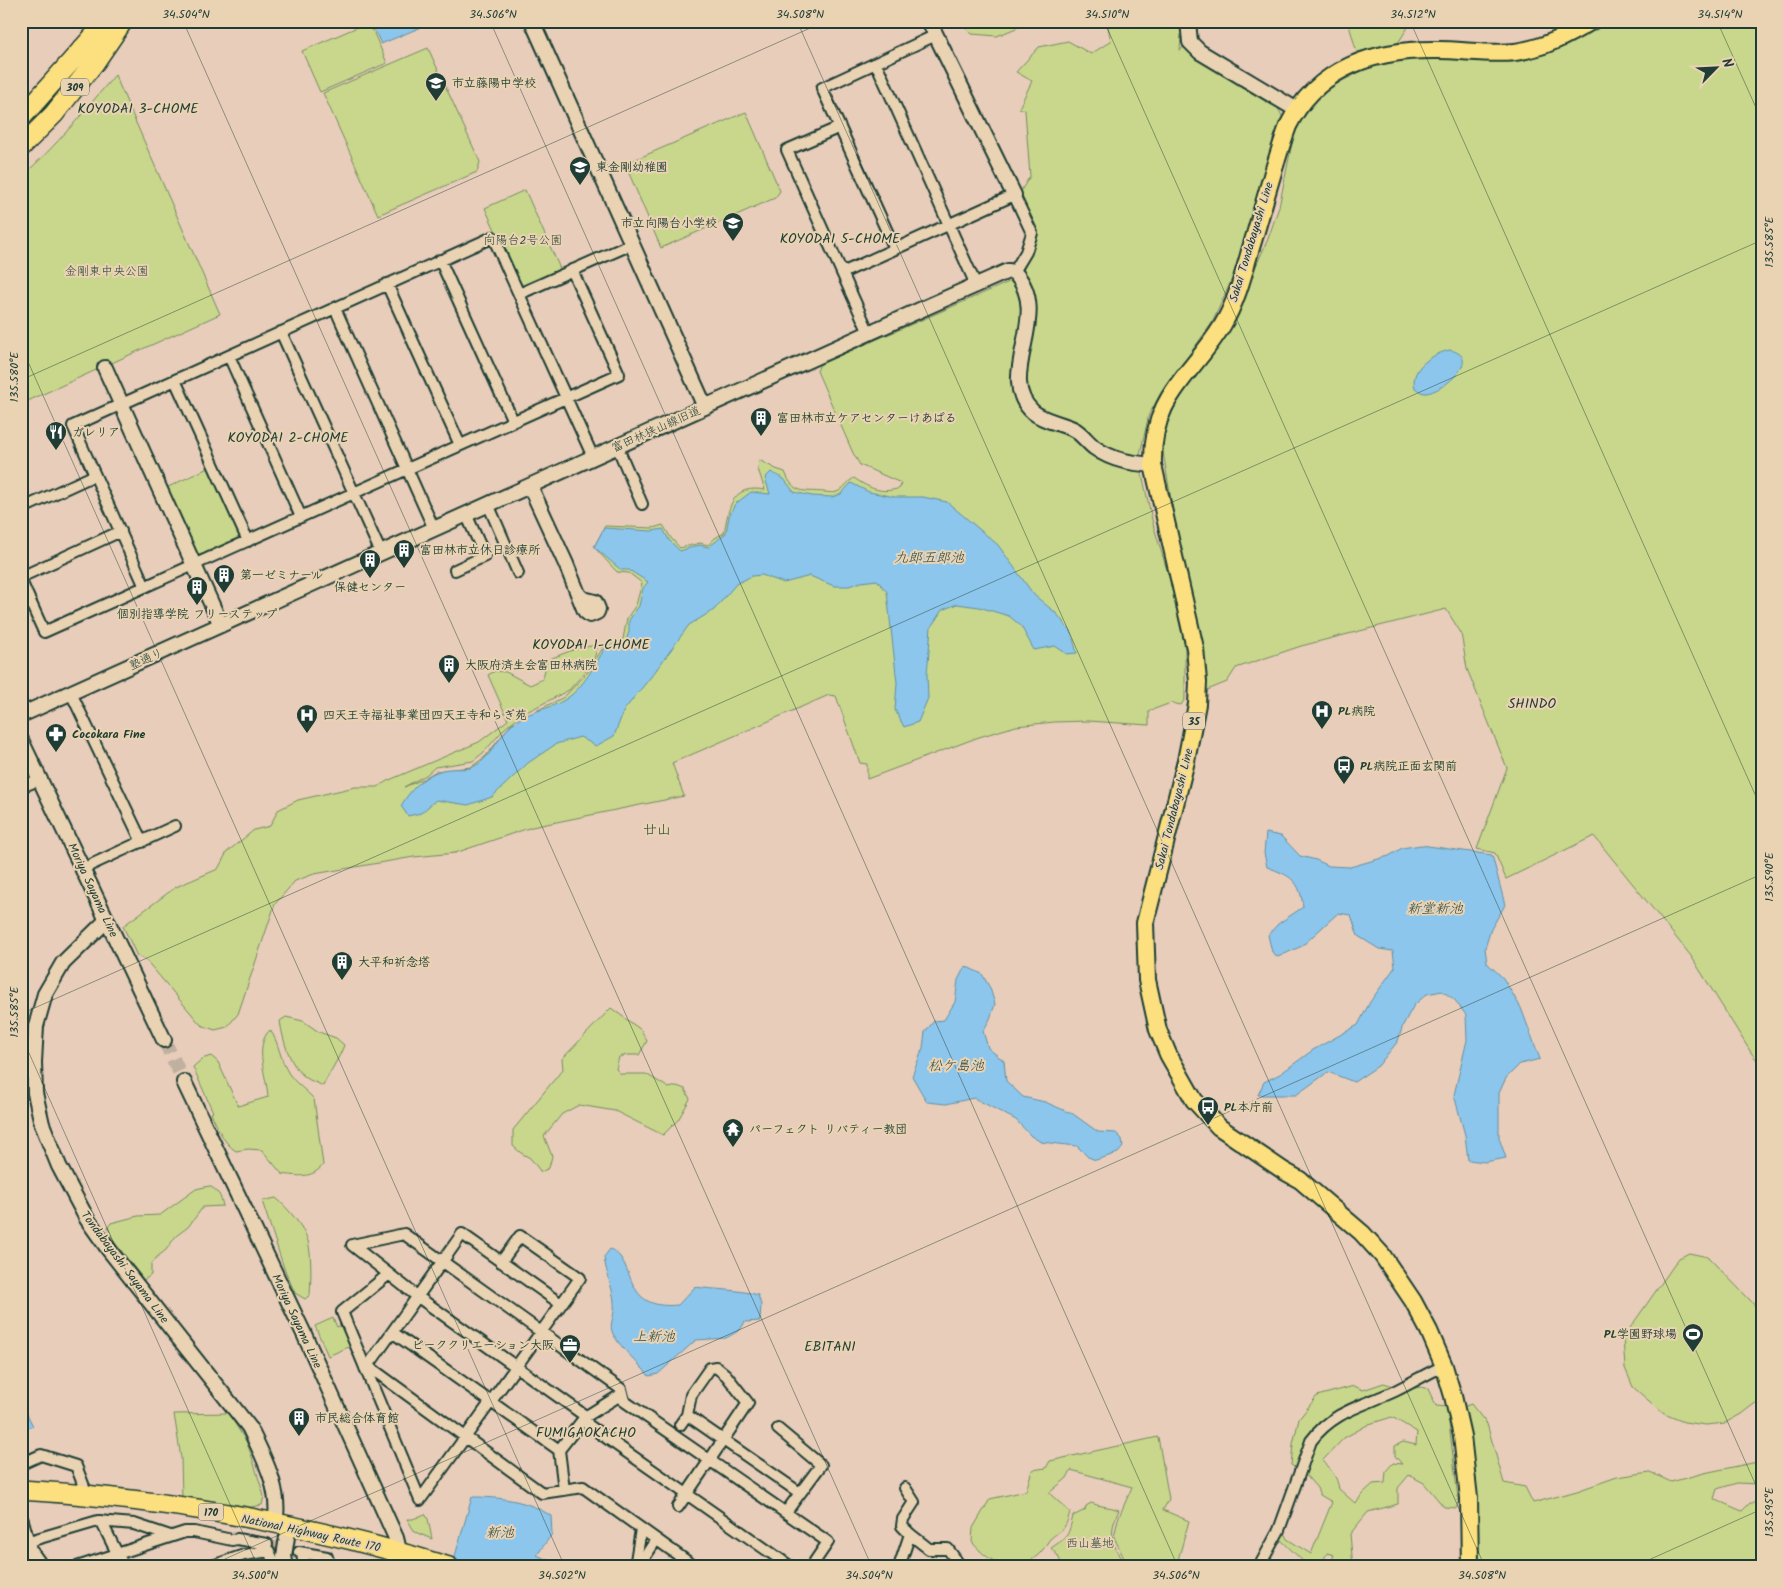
<svg xmlns="http://www.w3.org/2000/svg" width="1783" height="1588" font-family="Kalam,'Klee One',sans-serif">
<style>
.green{fill:#c8d78b;stroke:#748a60;fill-rule:evenodd}
.water{fill:#8dc6ec;stroke:#618fa2}
.lines{fill:none;stroke-linecap:round;stroke-linejoin:round}
.street-tunnel{stroke:#c0b09f;stroke-width:10;stroke-dasharray:10 5;stroke-linecap:butt}
.secondary-tunnel{stroke:#c0b09f;stroke-width:14;stroke-dasharray:14 7;stroke-linecap:butt}
.street-casing{stroke:#1f3d34;stroke-width:14}
.secondary-casing{stroke:#1f3d34;stroke-width:18}
.primary-casing{stroke:#1f3d34;stroke-width:20}
.highway-casing{stroke:#1f3d34;stroke-width:22}
.street{stroke:#ead3b3;stroke-width:10}
.secondary{stroke:#ead3b3;stroke-width:14}
.primary{stroke:#fce080;stroke-width:16}
.highway{stroke:#fce080;stroke-width:19}
.ticks{fill:none;stroke:#1f3d34;stroke-width:1;stroke-opacity:0.45}
.labels{text-anchor:middle;stroke-width:4;stroke-linejoin:round;paint-order:stroke}
.shield{fill:#ead3b3;stroke:#5c6a5a;stroke-width:1}
.shield-label{font-size:11px;font-weight:bold;fill:#1f3d34}
.poi-label{font-size:12px;font-weight:bold;fill:#1f3d34;stroke:#ead3b3;text-anchor:start}
.park-label{font-size:12px;fill:#274538;stroke:#ead3b3}
.street-label{font-size:12px;fill:#1f3d34;stroke:#ead3b3}
.neighbourhood-label{font-size:14px;fill:#1f3d34;stroke:#ead3b3}
.water-label{font-size:14px;font-style:italic;fill:#2a4b46;stroke:#ead3b3}
.neatline{fill:none;stroke:#1f3d34;stroke-width:2}
.ticks-label{font-size:12px;text-anchor:middle;fill:#1f3d34}
</style>
<rect width="100%" height="100%" fill="#e8cdba"/>
<filter id="ink" filterUnits="userSpaceOnUse"><feTurbulence type="fractalNoise" baseFrequency=".02" numOctaves="2"/><feDisplacementMap in="SourceGraphic" scale="10" xChannelSelector="R" yChannelSelector="G"/><feConvolveMatrix kernelMatrix="1 2 1 2 8 2 1 2 1" color-interpolation-filters="sRGB"/></filter>
<g filter="url(#ink)">
<path class="green" d="M958 21H1033L997 36 972 34Z
M1103 21H1182L1180 51 1183 47 1277 106 1283 118 1273 146 1232 279 1212 323 1165 388 1149 414 1140 454 1142 474 1153 524 1170 580 1185 648V699L1181 705 1171 703 1149 711V725L1088 721 1054 722 1016 726 979 737 867 779V764L860 763 836 696 829 695 672 763 684 796 532 827 455 853 414 857 314 874 295 881 275 904 238 1014 227 1027 215 1030 201 1025 145 959 137 956 123 926 176 887 218 869 227 852 254 830 270 826 278 810 298 800 355 787H378L387 781 479 742 508 720 488 675 495 671 506 672 530 685 543 679 547 660 575 649 596 645 597 649 594 659 588 669 569 690 519 716 505 728 484 752 473 761 435 767 426 775 404 787 423 779 436 771 471 767 485 757 512 723 564 697 588 672 604 646 623 639 627 618 636 605 642 583 629 573 617 572 594 547 605 526 653 528 663 525 671 538 680 548 700 543 708 545 715 538 724 533C729 506 732 484 765 490L758 469 759 460 776 469 785 472C794 495 803 490 824 492 830 492 833 494 839 491 845 487 848 481 854 478 870 489 882 494 900 488L901 483 860 465 853 453 817 371 820 364 1009 282 1022 272 1030 256 1037 234 1019 194 1030 176 1025 110 1019 108 1032 81 1016 72 1039 47 1068 41 1091 54 1111 41 1107 23Z
M1347 21H1407L1408 27 1398 43 1357 52C1353 42 1352 32 1347 21Z
M1607 21H1762L1761 1065 1752 1054 1691 956 1594 836 1506 879 1495 853 1477 849 1507 768 1467 669 1461 633 1446 609 1301 646 1236 668 1227 682 1205 691 1201 635 1183 570 1162 446 1168 420 1177 403 1228 329 1268 239 1279 207 1296 124 1311 102 1324 92 1342 81 1386 59 1439 56 1515 61 1557 48Z
M369 22 387 63 320 92 302 51Z
M428 48 480 162 477 172 378 215 323 93Z
M115 75 220 314 21 404V177C56 147 85 110 115 75Z
M746 112 780 191 775 198 661 248 625 164Z
M525 190 561 271 522 289 485 208Z
M210 467 243 538 198 558 166 488Z
M611 1008 641 1030 647 1041 639 1055H628L619 1057 616 1069 621 1074H646L669 1088 677 1086 685 1089 690 1099 678 1120 663 1135 615 1111 579 1105 562 1114 544 1136 552 1156 549 1168 541 1172 530 1158 521 1153 513 1146V1130L563 1069 562 1059Z
M286 1017 303 1021 319 1032 336 1038 344 1045C340 1057 329 1073 323 1086 318 1083 310 1081 305 1077 289 1065 283 1040 280 1021Z
M270 1030C279 1042 280 1060 289 1074 296 1084 306 1090 314 1099L323 1165C312 1179 297 1176 282 1174L262 1150 248 1149 236 1151C223 1143 217 1126 211 1113L213 1112 193 1067 202 1059 211 1056 218 1062 238 1106 268 1097C267 1077 253 1046 270 1030Z
M209 1186C218 1190 221 1196 223 1206L203 1207 188 1227 176 1236 166 1250 157 1257 151 1265V1275L144 1280 113 1240 108 1227 111 1223 138 1216 160 1215 196 1189Z
M276 1198C287 1207 304 1227 308 1241 312 1257 311 1279 310 1295L305 1299 295 1293 284 1268 262 1201Z
M1689 1253 1708 1257 1750 1300 1762 1314V1398L1741 1414 1725 1423 1706 1425 1684 1422 1664 1414 1633 1387 1625 1368 1623 1338 1679 1258Z
M333 1318 337 1327 342 1325 351 1346 328 1356 315 1326Z
M1384 1383 1404 1390 1421 1387 1428 1389 1436 1406 1447 1407 1458 1498 1457 1508 1444 1507 1424 1483 1409 1475 1398 1488V1504L1368 1512 1350 1534 1353 1567H1329L1334 1555 1327 1553 1320 1567H1309L1281 1540 1284 1533 1287 1539 1311 1554 1332 1502 1320 1495 1317 1488 1304 1473 1291 1465 1293 1444 1299 1419 1317 1396 1354 1386 1363 1390ZM1392 1417 1417 1432 1416 1445 1403 1442 1395 1446V1456L1402 1464 1393 1463 1386 1471 1385 1483 1373 1484 1362 1494 1356 1504 1339 1489C1337 1476 1331 1470 1322 1461L1344 1438 1369 1424Z
M1471 1404 1487 1424 1504 1483 1525 1487 1533 1503 1577 1491 1617 1477 1650 1472 1671 1482 1704 1473 1762 1461V1483L1759 1484 1737 1483 1717 1489 1714 1499 1742 1511 1750 1503H1762V1567H1477V1492L1471 1437 1463 1407Z
M228 1413 246 1441 251 1454 264 1496 262 1505 251 1507 182 1498 181 1458 174 1414Z
M1158 1437 1169 1499 1163 1510 1189 1521 1176 1567H1128L1114 1537 1118 1519 1132 1487 1071 1470 1067 1478 1049 1493 1070 1512C1065 1531 1063 1528 1050 1539 1046 1544 1043 1551 1038 1555 1014 1576 990 1564 972 1542L973 1528 990 1499 1026 1491 1032 1470 1046 1468 1050 1461Z
M1091 1503C1100 1507 1109 1506 1119 1510 1107 1535 1113 1544 1125 1567H1063L1058 1556 1051 1548C1069 1536 1068 1536 1073 1516L1085 1510 1086 1506Z
M425 1514 428 1519 432 1539 415 1532 407 1519H413Z"/>
<path class="water" d="M416 21 419 28 381 44 371 22Z
M1450 350C1486 358 1439 394 1425 393 1421 393 1418 390 1415 388 1409 368 1434 353 1450 350Z
M771 472 784 479 794 492 812 496 832 497 841 494 851 483 869 492 895 497H923L947 502 998 545 1034 595 1057 614 1071 632 1077 653 1067 654 1055 646 1034 650 1021 626 1009 616 979 607 957 604 942 610 931 627 927 675 928 698 918 722 904 727 895 710 897 683 887 592 877 580 861 582 849 586H834L810 576 784 583 762 575 752 576 736 584 714 610 689 625 654 673 624 710 614 736 596 746 580 737 556 744 528 763 492 797 468 805 436 800 421 813 408 816 401 806C411 788 429 770 450 769 457 768 466 770 473 767 490 759 498 738 511 725 526 711 549 710 566 699 583 688 595 665 605 648L625 643 629 632V620L639 606 643 588 648 582 629 570H621L594 547 604 528 652 531 663 529 669 540 680 551 699 545 709 547 726 533 729 516 735 504 751 492 770 494 765 478Z
M1266 833 1281 836 1300 856 1316 860 1329 866 1350 867 1389 856 1402 848 1421 845 1492 855 1505 905 1491 929 1485 948 1487 963 1503 978 1521 1008 1540 1059 1520 1064 1506 1078 1499 1093V1138L1506 1158 1485 1162 1468 1160 1465 1135 1454 1095 1467 1040 1466 1015 1454 999 1442 991 1427 994 1414 1005 1403 1025 1398 1041 1378 1066 1354 1082 1328 1072 1296 1095H1258L1264 1082 1280 1074 1313 1050 1358 1025 1370 1002 1395 967 1393 951 1379 949 1358 936 1351 915 1338 913 1302 946 1278 957 1272 952 1268 935 1278 924 1303 907C1300 880 1291 876 1267 867L1264 853Z
M965 966 982 974 990 988 995 1004 990 1019 983 1031 988 1048 1004 1061 1006 1081 1023 1097 1045 1102 1073 1114 1098 1132 1116 1133 1122 1139 1123 1147 1118 1153 1096 1160 1088 1157 1077 1146 1041 1142 1031 1136 1016 1120 974 1098 946 1104 927 1102 912 1076 923 1048 925 1032 934 1021 944 1020 955 1002 958 980Z
M610 1249C638 1261 620 1311 678 1305L695 1287C716 1290 737 1289 758 1295L761 1305 760 1321 745 1322 740 1330 726 1338 696 1340 658 1374 649 1376C638 1362 622 1350 613 1334 609 1325 613 1320 614 1311 616 1294 606 1275 604 1257Z
M21 1402 33 1426 21 1431Z
M472 1497C499 1497 528 1500 551 1516L552 1534 537 1555 563 1567H458L455 1556Z"/>
<g class="lines">
<path class="street-tunnel" d="M267 1544 299 1552"/>
<path class="secondary-tunnel" d="M164 1040 184 1082"/>
<g class="street-casing">
<path id="street" d="M876 63 976 285
M840 127 787 150 869 333
M895 249 822 88 936 35
M440 260 513 421
M842 273 1014 195 1032 233 1026 252 1014 272
M387 284 460 445
M519 294 632 244
M335 308 434 529
M281 332 381 553
M229 356 301 517
M175 380 248 541
M617 446 642 504
M488 504 518 573
M21 509 95 475
M455 570 485 556 466 514
M21 577 121 531
M21 581 44 632 619 374 572 270
M145 587 73 426 493 237 593 457
M71 693 142 842
M21 787 41 779
M82 869 175 826
M389 1274 342 1312 420 1500 580 1278 520 1236 501 1262
M392 1332 559 1450
M368 1366 542 1493 583 1487 695 1567
M365 1368 368 1366 462 1234 561 1304
M687 1415 800 1493
M778 1429 821 1465 786 1512
M21 1464 41 1455 76 1466 85 1489V1495
M905 1488 914 1502 903 1519 902 1526 910 1534 929 1549H948L961 1567
M564 1490 559 1450 585 1417 622 1394
M678 1507 748 1403 726 1375 716 1367 710 1368 691 1395 687 1415 680 1425
M101 1521 124 1567
M26 1542 98 1521 134 1524 170 1536
M299 1552 327 1557 330 1567
M302 1553 304 1567
M77 1567 185 1532H194L232 1540 237 1539 267 1544
M209 1567 244 1555 269 1551 276 1567
M635 1567 641 1529
M638 1567 656 1540
M791 1567 588 1425 584 1415 418 1297 352 1245 404 1234 621 1389 624 1401 828 1542 811 1567
M870 1567H872
M899 1567 910 1534
M1259 1567 1279 1530 1311 1441C1333 1411 1363 1406 1395 1391 1412 1383 1427 1373 1444 1366"/>
</g>
<g class="secondary-casing">
<path id="secondary" d="M532 21 705 407
M929 21 1014 195
M1188 21 1190 42 1200 52 1297 110
M105 368 221 625
M530 486 566 564 585 611 590 615 597 612 598 609 595 602 583 599 580 596
M21 715 931 305 1008 271 1014 272C1055 316 993 376 1033 412 1045 422 1062 423 1075 430 1083 435 1088 443 1095 448 1113 461 1132 463 1153 465
M21 740 164 1040
M107 920 63 963 45 994 36 1026 34 1062 35 1093 42 1124 59 1166 87 1219 109 1250 249 1427C263 1456 282 1490 275 1524
M184 1082 304 1334 396 1538 398 1546 394 1563
M21 1521 29 1550 41 1567
M286 1567 284 1556 287 1537"/>
</g>
<g class="primary-casing">
<path id="primary" d="M1470 1567 1469 1498 1462 1436 1453 1396 1444 1366 1429 1331 1413 1301 1382 1255 1362 1233 1300 1180 1284 1171 1219 1127 1194 1100 1168 1054 1158 1030 1147 980 1145 923 1186 761 1197 704 1198 682 1195 648 1153 465C1151 396 1190 378 1222 326 1236 303 1243 276 1250 251 1263 209 1273 167 1288 126 1317 67 1376 49 1438 50 1463 50 1490 55 1515 52 1544 48 1567 36 1592 21"/>
</g>
<g class="highway-casing">
<path id="highway" d="M21 118 107 21
M21 147 54 114 95 62 123 21
M21 1490C165 1499 311 1524 449 1567"/>
</g>
<use href="#street" class="street"/>
<use href="#secondary" class="secondary"/>
<use href="#primary" class="primary"/>
<use href="#highway" class="highway"/>
</g>
</g>
<path class="ticks" d="M183 21 872 1567M490 21 1178 1567M797 21 1485 1567M1104 21 1762 1499M1410 21 1762 810M1717 21 1762 121M21 346 565 1567M21 380 826 21M21 1014 1762 240M21 1035 258 1567M207 1567 1762 874M1633 1567 1762 1509"/>
<defs>
<g id="school-pin" transform="scale(1.125)"><path d="M0 17L-7.5 6A9.5 9.5 0 1 1 7.5 6Z" fill="#1f3d34" stroke="#ead3b3"/><path d="M0-5L7-2L0 1L-7-2ZM-4 1L0 2.5L4 1V4Q0 6-4 4Z" fill="#fff"/></g>
<g id="building-pin" transform="scale(1.125)"><path d="M0 17L-7.5 6A9.5 9.5 0 1 1 7.5 6Z" fill="#1f3d34" stroke="#ead3b3"/><path d="M-4-6H4V6H1V3H-1V6H-4ZM-2.5-4.3h1.7v1.8h-1.7ZM.8-4.3h1.7v1.8H.8ZM-2.5-1h1.7V.8h-1.7ZM.8-1h1.7V.8H.8Z" fill="#fff"/></g>
<g id="restaurant-pin" transform="scale(1.125)"><path d="M0 17L-7.5 6A9.5 9.5 0 1 1 7.5 6Z" fill="#1f3d34" stroke="#ead3b3"/><path d="M-5-6h1v4h1v-4h1v4h1v-4h1v5L-1.5 .5V6h-2V.5L-5-1ZM5-6V6H3V1.5H1.5Q1.5-4 5-6Z" fill="#fff"/></g>
<g id="hospital-pin" transform="scale(1.125)"><path d="M0 17L-7.5 6A9.5 9.5 0 1 1 7.5 6Z" fill="#1f3d34" stroke="#ead3b3"/><path d="M-5-5h3v3.5h4V-5h3V5h-3V1.5h-4V5h-3Z" fill="#fff"/></g>
<g id="pharmacy-pin" transform="scale(1.125)"><path d="M0 17L-7.5 6A9.5 9.5 0 1 1 7.5 6Z" fill="#1f3d34" stroke="#ead3b3"/><path d="M-2-6h4v4h4v4h-4v4h-4v-4h-4v-4h4Z" fill="#fff"/></g>
<g id="bus-pin" transform="scale(1.125)"><path d="M0 17L-7.5 6A9.5 9.5 0 1 1 7.5 6Z" fill="#1f3d34" stroke="#ead3b3"/><path d="M-5-6H5V4H4V6H2V4H-2V6H-4V4H-5ZM-3.5-4V0h7V-4ZM-3.5 1.2v1.5H-2V1.2ZM2 1.2v1.5H3.5V1.2Z" fill="#fff"/></g>
<g id="temple-pin" transform="scale(1.125)"><path d="M0 17L-7.5 6A9.5 9.5 0 1 1 7.5 6Z" fill="#1f3d34" stroke="#ead3b3"/><path d="M0-6L5-2H3V0L6.5 2.5H4V6H1.5V3h-3V6H-4V2.5H-6.5L-3 0V-2H-5Z" fill="#fff"/></g>
<g id="stadium-pin" transform="scale(1.125)"><path d="M0 17L-7.5 6A9.5 9.5 0 1 1 7.5 6Z" fill="#1f3d34" stroke="#ead3b3"/><path d="M0-5a6.5 5 0 1 0 0 10a6.5 5 0 1 0 0-10ZM-3.5-1.8h7v3.6h-7Z" fill="#fff"/></g>
<g id="office-pin" transform="scale(1.125)"><path d="M0 17L-7.5 6A9.5 9.5 0 1 1 7.5 6Z" fill="#1f3d34" stroke="#ead3b3"/><path d="M-6-3h4V-5.5h4V-3h4V5H-6ZM-1-4.5V-3h2v-1.5ZM-6 0V1H6V0Z" fill="#fff"/></g>
</defs>
<g fill-rule="evenodd">
<use href="#school-pin" x="436" y="83"/>
<use href="#school-pin" x="580" y="167"/>
<use href="#school-pin" x="733" y="223"/>
<use href="#building-pin" x="761" y="418"/>
<use href="#restaurant-pin" x="56" y="432"/>
<use href="#building-pin" x="404" y="550"/>
<use href="#building-pin" x="370" y="560"/>
<use href="#building-pin" x="224" y="575"/>
<use href="#building-pin" x="197" y="587"/>
<use href="#building-pin" x="449" y="665"/>
<use href="#hospital-pin" x="1322" y="711"/>
<use href="#hospital-pin" x="307" y="715"/>
<use href="#pharmacy-pin" x="56" y="734"/>
<use href="#bus-pin" x="1344" y="766"/>
<use href="#building-pin" x="342" y="962"/>
<use href="#bus-pin" x="1208" y="1107"/>
<use href="#temple-pin" x="733" y="1129"/>
<use href="#stadium-pin" x="1693" y="1334"/>
<use href="#office-pin" x="570" y="1345"/>
<use href="#building-pin" x="299" y="1418"/>
</g>
<g class="labels">
<g class="shield">
<rect x="61" y="78.5" width="28" height="17" rx="4"/>
<rect x="1183" y="712.5" width="22" height="17" rx="4"/>
<rect x="198.5" y="1503.5" width="25" height="17" rx="4"/>
</g>
<g class="shield-label">
<text x="75" y="91">309</text>
<text x="1194" y="725">35</text>
<text x="211" y="1516">170</text>
</g>
<g class="poi-label">
<text x="452" y="87">市立藤陽中学校</text>
<text x="596" y="171">東金剛幼稚園</text>
<text x="717" y="227" text-anchor="end">市立向陽台小学校</text>
<text x="777" y="422">富田林市立ケアセンターけあぱる</text>
<text x="72" y="436">ガレリア</text>
<text x="420" y="554">富田林市立休日診療所</text>
<text x="240" y="579">第一ゼミナール</text>
<text x="370" y="591" text-anchor="middle">保健センター</text>
<text x="197" y="618" text-anchor="middle">個別指導学院 フリーステップ</text>
<text x="465" y="669">大阪府済生会富田林病院</text>
<text x="1338" y="715">PL病院</text>
<text x="323" y="719">四天王寺福祉事業団四天王寺和らぎ苑</text>
<text x="72" y="738">Cocokara Fine</text>
<text x="1360" y="770">PL病院正面玄関前</text>
<text x="358" y="966">大平和祈念塔</text>
<text x="1224" y="1111">PL本庁前</text>
<text x="749" y="1133">パーフェクト リバティー教団</text>
<text x="1677" y="1338" text-anchor="end">PL学園野球場</text>
<text x="554" y="1349" text-anchor="end">ピーククリエーション大阪</text>
<text x="315" y="1422">市民総合体育館</text>
</g>
<g class="park-label">
<text x="523" y="244">向陽台2号公園</text>
<text x="107" y="275">金剛東中央公園</text>
<text x="1090" y="1547">西山墓地</text>
</g>
<g class="street-label">
<text transform="translate(1251 242) rotate(-73)" y="4">Sakai Tondabayashi Line</text>
<text transform="translate(656 429) rotate(-24)" y="4">富田林狭山線旧道</text>
<text transform="translate(146 659) rotate(-24)" y="4">塾通り</text>
<text transform="translate(1174 809) rotate(-76)" y="4">Sakai Tondabayashi Line</text>
<text transform="translate(93 890) rotate(65)" y="4">Moriya Sayama Line</text>
<text transform="translate(125 1267) rotate(53)" y="4">Tondabayashi Sayama Line</text>
<text transform="translate(297 1321) rotate(65)" y="4">Moriya Sayama Line</text>
<text transform="translate(311 1533) rotate(12)" y="4">National Highway Route 170</text>
</g>
<g class="neighbourhood-label">
<text x="138" y="113">KOYODAI 3-CHOME</text>
<text x="840" y="243">KOYODAI 5-CHOME</text>
<text x="288" y="442">KOYODAI 2-CHOME</text>
<text x="591" y="649">KOYODAI 1-CHOME</text>
<text x="1532" y="708">SHINDO</text>
<text x="657" y="834">廿山</text>
<text x="830" y="1351">EBITANI</text>
<text x="586" y="1437">FUMIGAOKACHO</text>
</g>
<g class="water-label">
<text x="929" y="562">九郎五郎池</text>
<text x="1435" y="913">新堂新池</text>
<text x="956" y="1070">松ケ島池</text>
<text x="654" y="1341">上新池</text>
<text x="500" y="1537">新池</text>
</g>
</g>
<rect width="1783" height="1588" fill="none" stroke="#ead3b3" stroke-width="55"/>
<g transform="translate(1716 68) rotate(66)" stroke="#ead3b3" stroke-width="4" paint-order="stroke">
<path d="M0-4L9 19L0 12L-9 19Z" fill="#1f3d34"/>
<text y="-8" font-size="14" font-weight="bold" text-anchor="middle" fill="#1f3d34">N</text>
</g>
<rect x="28" y="28" width="1728" height="1532" class="neatline"/>
<g class="ticks-label">
<text x="186" y="18">34.504°N</text>
<text x="493" y="18">34.506°N</text>
<text x="800" y="18">34.508°N</text>
<text x="1107" y="18">34.510°N</text>
<text x="1413" y="18">34.512°N</text>
<text x="1720" y="18">34.514°N</text>
<text transform="translate(1769 242) rotate(-90)" y="4">135.585°E</text>
<text transform="translate(14 377) rotate(-90)" y="4">135.580°E</text>
<text transform="translate(1769 877) rotate(-90)" y="4">135.590°E</text>
<text transform="translate(14 1012) rotate(-90)" y="4">135.585°E</text>
<text transform="translate(1769 1512) rotate(-90)" y="4">135.595°E</text>
<text x="255" y="1579">34.500°N</text>
<text x="562" y="1579">34.502°N</text>
<text x="869" y="1579">34.504°N</text>
<text x="1176" y="1579">34.506°N</text>
<text x="1482" y="1579">34.508°N</text>
</g>
</svg>
